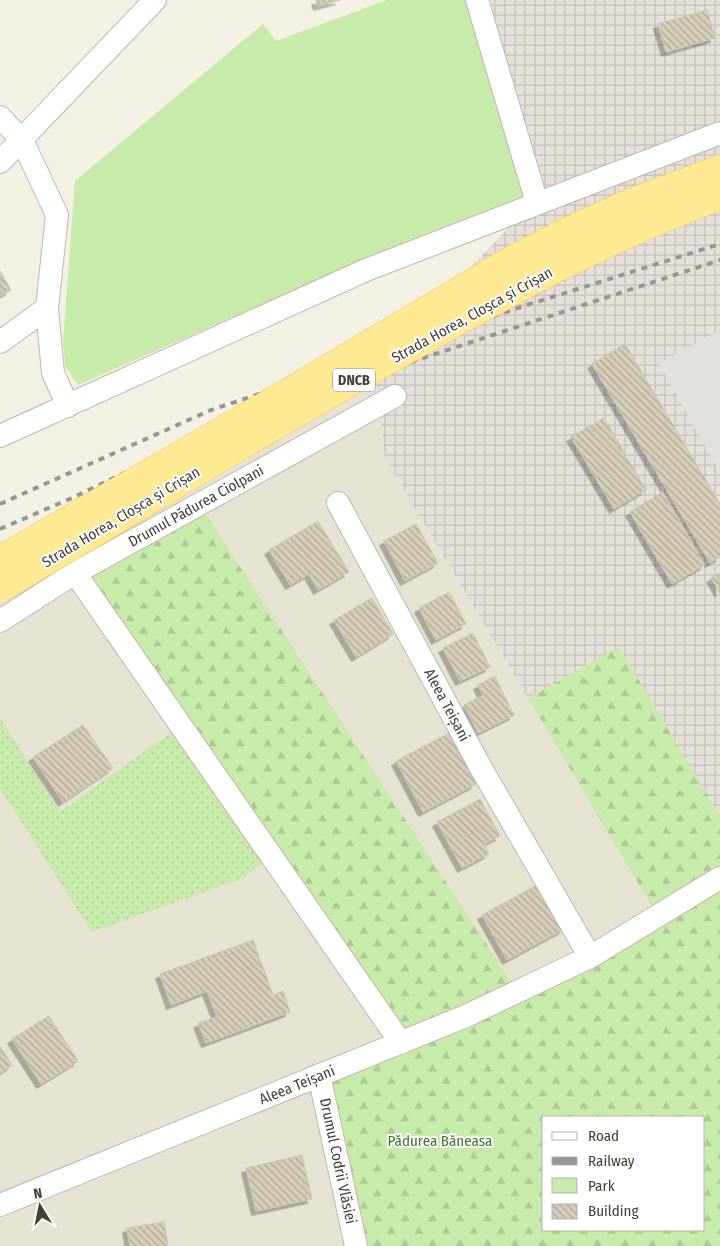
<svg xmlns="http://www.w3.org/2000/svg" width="720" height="1246" font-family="'Fira Sans Condensed',sans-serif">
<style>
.residential{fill:#e7e3d2}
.industrial{fill:url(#industrial-grid)}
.green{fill:url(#green-dots)}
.forest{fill:url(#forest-firs);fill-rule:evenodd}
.pitch{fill:#c8eaab}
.parking{fill:#e3e1dd}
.building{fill:url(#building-back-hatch);stroke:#d0c5ac;filter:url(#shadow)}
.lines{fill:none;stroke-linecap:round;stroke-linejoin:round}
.minor-casing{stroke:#bfb9a7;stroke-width:24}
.minor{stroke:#fff;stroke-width:22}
.rail{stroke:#959595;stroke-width:4;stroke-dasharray:6 6;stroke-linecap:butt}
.major-bridge-casing{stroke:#e9cb5c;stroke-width:29;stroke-linecap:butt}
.major-bridge{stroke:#ffe992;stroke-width:28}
.labels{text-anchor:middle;stroke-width:4;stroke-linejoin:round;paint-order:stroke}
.shield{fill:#fff;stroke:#7e7971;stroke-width:1}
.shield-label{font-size:14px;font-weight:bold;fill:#464034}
.street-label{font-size:15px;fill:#464034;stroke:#fff}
.park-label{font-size:15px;fill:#3d7a25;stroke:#fff}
</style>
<defs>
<pattern id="industrial-grid" width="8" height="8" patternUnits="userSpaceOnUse" patternTransform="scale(1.25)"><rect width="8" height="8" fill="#e5e1d9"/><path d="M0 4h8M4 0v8" fill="none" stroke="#c6c2bb"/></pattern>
<pattern id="green-dots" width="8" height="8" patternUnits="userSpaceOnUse" patternTransform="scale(1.25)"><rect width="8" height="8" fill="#c8eaab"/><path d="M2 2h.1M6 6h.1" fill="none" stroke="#adca94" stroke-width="1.8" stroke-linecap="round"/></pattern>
<pattern id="forest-firs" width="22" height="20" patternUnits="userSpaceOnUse" patternTransform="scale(1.25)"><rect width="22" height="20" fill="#c8eaab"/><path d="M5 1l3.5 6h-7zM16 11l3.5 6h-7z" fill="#adca94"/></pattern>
<pattern id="building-back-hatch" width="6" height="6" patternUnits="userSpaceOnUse" patternTransform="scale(1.25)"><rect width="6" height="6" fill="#d5cdb9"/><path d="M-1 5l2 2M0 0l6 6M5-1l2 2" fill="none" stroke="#afa897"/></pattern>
<filter id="shadow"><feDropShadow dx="-4.5" dy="4.5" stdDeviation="0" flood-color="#0004"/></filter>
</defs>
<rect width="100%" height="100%" fill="#f3f0e4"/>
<path class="residential" d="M374 368 385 458 658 916 356 1246H0V588Z"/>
<path class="industrial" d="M481 0H720V878L658 916 385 458 374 368 517 219Z"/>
<path class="green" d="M0 718 60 812 180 726 271 856 243 878 92 932 0 789Z"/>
<path class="forest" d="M199 504 512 983 395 1035 75 573Z
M619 647 720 816V871L654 910 528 698Z
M720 876V1246H356L319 1075 466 1016ZM544 1117H704V1230H544Z"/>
<path class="pitch" d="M387 0H481L537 187 523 200 297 289 78 385 65 366 63 342 75 181 263 24 276 41Z"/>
<path class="parking" d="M720 330V472L659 363Z"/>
<path class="building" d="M316 0H340L318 6Z
M707 10 715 38 666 52 658 24Z
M0 271 11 290 0 296Z
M625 344 720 504V557L710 563 592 364Z
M604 418 646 490 614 509 571 437Z
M663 492 705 565 672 584 630 512Z
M318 521 349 572 318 590 309 574 290 585 269 550Z
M416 524 438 563 405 581 384 541Z
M720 573V593L711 578Z
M449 592 466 624 436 640 419 608Z
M372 598 393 634 356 657 334 620Z
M473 633 490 667 460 681 443 648Z
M495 676 500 687 483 695 478 685Z
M500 687 514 715 478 733 464 705Z
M83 725 113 768 63 802 33 757Z
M449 733 476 784 423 812 396 761Z
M480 799 500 836 484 844 489 854 462 868 437 822Z
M539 884 564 929 507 960 482 915Z
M253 940 273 995 283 991 290 1012 206 1043 198 1023 217 1017 207 991 171 1005 160 974Z
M49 1016 78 1061 41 1084 12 1039Z
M0 1046 12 1065 0 1073Z
M302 1155 312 1199 256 1211 246 1168Z
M164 1222 168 1246H130L127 1228Z"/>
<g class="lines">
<g class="minor-casing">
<path id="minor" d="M477 0 537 203
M0 117 22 140 57 215 47 308 53 373 68 406
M0 162 155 0
M0 342 47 308
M0 436 366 270 720 133
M338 503 481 768 590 957
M75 573 401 1043
M0 621 75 573 395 396
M319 1075 356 1246
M0 1205 466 1016 590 957 720 878"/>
</g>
<use href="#minor" class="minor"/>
<path class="rail" d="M0 504 211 410 527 305 720 244
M0 529 72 498 214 430 411 362 720 260"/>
<g class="major-bridge-casing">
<path id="major-bridge" d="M0 560 289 392 508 262 566 232 632 202 720 169
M0 588C135 509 269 427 406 350 507 293 610 236 720 196"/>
</g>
<use href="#major-bridge" class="major-bridge"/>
</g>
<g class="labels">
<rect class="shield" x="333" y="368.5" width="42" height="23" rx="4"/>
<g class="shield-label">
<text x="354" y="385">DNCB</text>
</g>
<g class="street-label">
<text transform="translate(472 315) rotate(-29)" y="5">Strada Horea, Cloșca și Crișan</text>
<text transform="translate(196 506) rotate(-29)" y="5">Drumul Pădurea Ciolpani</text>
<text transform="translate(121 517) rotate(-31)" y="5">Strada Horea, Cloșca și Crișan</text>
<text transform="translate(447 705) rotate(62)" y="5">Aleea Teișani</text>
<text transform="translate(297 1085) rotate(-22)" y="5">Aleea Teișani</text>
<text transform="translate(338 1161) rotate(78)" y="5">Drumul Codrii Vlăsiei</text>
</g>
<g class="park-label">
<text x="440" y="1146">Pădurea Băneasa</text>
</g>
</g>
<rect x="542" y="1116" width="162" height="115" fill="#ffffff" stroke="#b5b3ae"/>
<rect x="552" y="1132" width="25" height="8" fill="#ffffff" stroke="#b5b3ae"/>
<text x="588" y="1141" font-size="15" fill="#464034">Road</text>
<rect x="552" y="1157" width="25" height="8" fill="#959595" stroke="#b5b3ae"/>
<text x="588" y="1166" font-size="15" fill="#464034">Railway</text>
<rect x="552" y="1178" width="25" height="15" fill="#c8eaab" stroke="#b5b3ae"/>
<text x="588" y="1191" font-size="15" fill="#464034">Park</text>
<rect x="552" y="1204" width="25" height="15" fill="url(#building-back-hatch)" stroke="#b5b3ae"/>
<text x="588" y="1216" font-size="15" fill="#464034">Building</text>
<g transform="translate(40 1206) rotate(350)" stroke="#ffffff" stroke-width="4" paint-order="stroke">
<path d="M0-4L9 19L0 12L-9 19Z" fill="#464034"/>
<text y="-8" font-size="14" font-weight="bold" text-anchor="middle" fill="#464034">N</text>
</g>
</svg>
